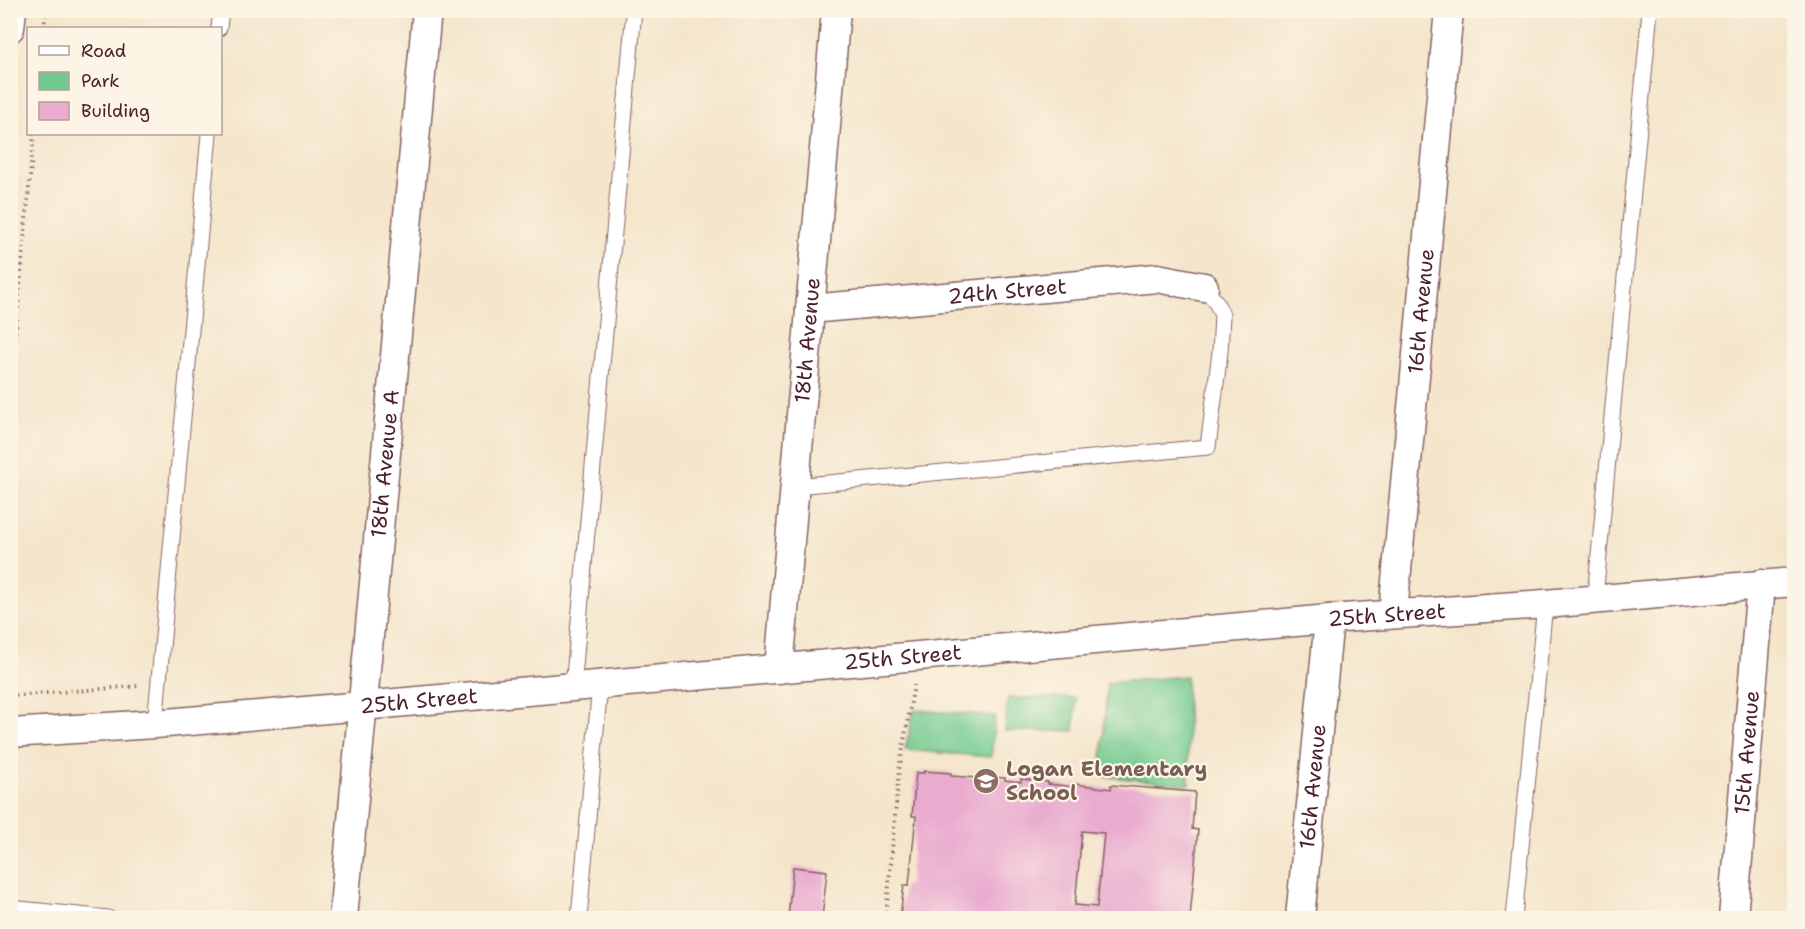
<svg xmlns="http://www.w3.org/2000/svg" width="1805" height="929" font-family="'Shantell Sans',sans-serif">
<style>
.green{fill:#72ca8f;stroke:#5e745d;stroke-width:1.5}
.building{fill:#e9accf;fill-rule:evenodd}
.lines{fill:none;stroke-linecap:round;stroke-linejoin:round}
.service-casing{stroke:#866463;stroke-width:17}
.minor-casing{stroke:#866463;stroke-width:31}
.path{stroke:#866463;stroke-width:4;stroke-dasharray:1.5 4.5;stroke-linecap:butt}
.service{stroke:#fff;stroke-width:15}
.minor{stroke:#fff;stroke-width:28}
.labels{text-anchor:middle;stroke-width:4.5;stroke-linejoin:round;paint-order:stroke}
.street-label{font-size:21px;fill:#4a1f2b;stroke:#fcf5e5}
.education-label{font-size:21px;font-weight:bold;fill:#785e54;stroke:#fcf5e5;text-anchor:start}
</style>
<rect width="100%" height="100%" fill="#fcf5e5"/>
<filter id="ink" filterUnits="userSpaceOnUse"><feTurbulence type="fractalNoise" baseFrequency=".0167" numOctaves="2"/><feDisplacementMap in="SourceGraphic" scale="12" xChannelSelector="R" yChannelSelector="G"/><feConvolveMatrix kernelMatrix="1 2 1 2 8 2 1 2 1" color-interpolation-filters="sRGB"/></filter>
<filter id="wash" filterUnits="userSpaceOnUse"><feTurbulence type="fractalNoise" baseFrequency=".008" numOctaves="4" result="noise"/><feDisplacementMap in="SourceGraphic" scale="24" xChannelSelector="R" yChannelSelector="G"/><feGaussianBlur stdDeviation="1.35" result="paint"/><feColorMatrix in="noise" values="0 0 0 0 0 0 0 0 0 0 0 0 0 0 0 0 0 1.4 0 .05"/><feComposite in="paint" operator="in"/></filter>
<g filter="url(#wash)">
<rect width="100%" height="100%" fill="#f4e5cb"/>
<path class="green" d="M1186 676 1189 785 1101 776 1107 683Z
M1008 698H1076L1074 731H1005Z
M914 710 995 716 991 757 905 750Z"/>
<g id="blocks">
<path class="building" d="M924 771 951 773V776L978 778V776L1005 778V780L1021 782V779L1048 782V784L1075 787V784L1111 789V785L1195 792 1192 829 1198 830 1190 918H900L904 885H909L916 816H912L916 773H924ZM1082 831 1104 833 1097 907 1075 905Z
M793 867 827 871 822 918H788Z"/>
</g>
</g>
<g filter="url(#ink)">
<use href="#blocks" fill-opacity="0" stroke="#866463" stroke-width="1.5"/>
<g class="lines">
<g class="service-casing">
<path id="service" d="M219 28 221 10
M796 486 1208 447 1220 352 1222 315 1216 302 1204 287
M1595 598 1650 10
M573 688 634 10
M155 724 209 134
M10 908 108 918
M579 918 600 685
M1514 918 1545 604"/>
</g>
<g class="minor-casing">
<g id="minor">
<path d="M10 28 12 10"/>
<path id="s1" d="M810 309 1157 278 1204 287"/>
<path id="s2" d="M1393 613 1449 10"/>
<path id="s3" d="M779 669 836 10"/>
<path id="s4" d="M10 733 155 724 362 706 1329 619 1545 604 1794 582"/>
<path id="s5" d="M343 918 427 10"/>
<path id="s6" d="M1300 918 1329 619"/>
<path id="s7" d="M1733 918 1761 584"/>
</g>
</g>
<path class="path" d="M44 28 46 10
M10 392 34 134
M10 696 138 686
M886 918 899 770 914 685"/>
<use href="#service" class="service"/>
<use href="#minor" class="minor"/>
</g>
</g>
<defs>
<g id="school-disc" transform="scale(1.35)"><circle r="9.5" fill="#8d6e63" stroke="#fcf5e5"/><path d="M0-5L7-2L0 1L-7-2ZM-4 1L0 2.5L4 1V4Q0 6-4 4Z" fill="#fff"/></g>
</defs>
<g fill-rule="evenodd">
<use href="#school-disc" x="986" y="781"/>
</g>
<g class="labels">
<g class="street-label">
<text dy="7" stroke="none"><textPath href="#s1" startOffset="198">24th Street</textPath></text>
<text dy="7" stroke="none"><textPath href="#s2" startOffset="303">16th Avenue</textPath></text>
<text dy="7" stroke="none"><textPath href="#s3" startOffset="330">18th Avenue</textPath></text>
<text dy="7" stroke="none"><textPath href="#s5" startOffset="456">18th Avenue A</textPath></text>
<text dy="7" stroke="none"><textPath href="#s4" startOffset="1382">25th Street</textPath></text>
<text dy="7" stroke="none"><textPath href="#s4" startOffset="896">25th Street</textPath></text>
<text dy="7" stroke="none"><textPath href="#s4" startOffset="410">25th Street</textPath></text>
<text dy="7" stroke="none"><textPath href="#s7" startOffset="166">15th Avenue</textPath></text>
<text dy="7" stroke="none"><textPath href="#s6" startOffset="132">16th Avenue</textPath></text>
</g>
<g class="education-label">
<text x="1006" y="776">Logan Elementary<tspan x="1006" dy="24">School</tspan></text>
</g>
</g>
<rect width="1805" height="929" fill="none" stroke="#fcf5e5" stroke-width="36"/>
<rect x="27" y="27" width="195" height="108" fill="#fcf5e5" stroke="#b59f9b" stroke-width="1.5"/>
<rect x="39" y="46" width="30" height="9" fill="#ffffff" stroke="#b59f9b" stroke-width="1.5"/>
<text x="81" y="57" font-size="18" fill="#4a1f2b">Road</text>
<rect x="39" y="72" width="30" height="18" fill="#72ca8f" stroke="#b59f9b" stroke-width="1.5"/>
<text x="81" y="87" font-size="18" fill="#4a1f2b">Park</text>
<rect x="39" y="102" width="30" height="18" fill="#e9accf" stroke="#b59f9b" stroke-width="1.5"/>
<text x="81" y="117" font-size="18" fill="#4a1f2b">Building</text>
</svg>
